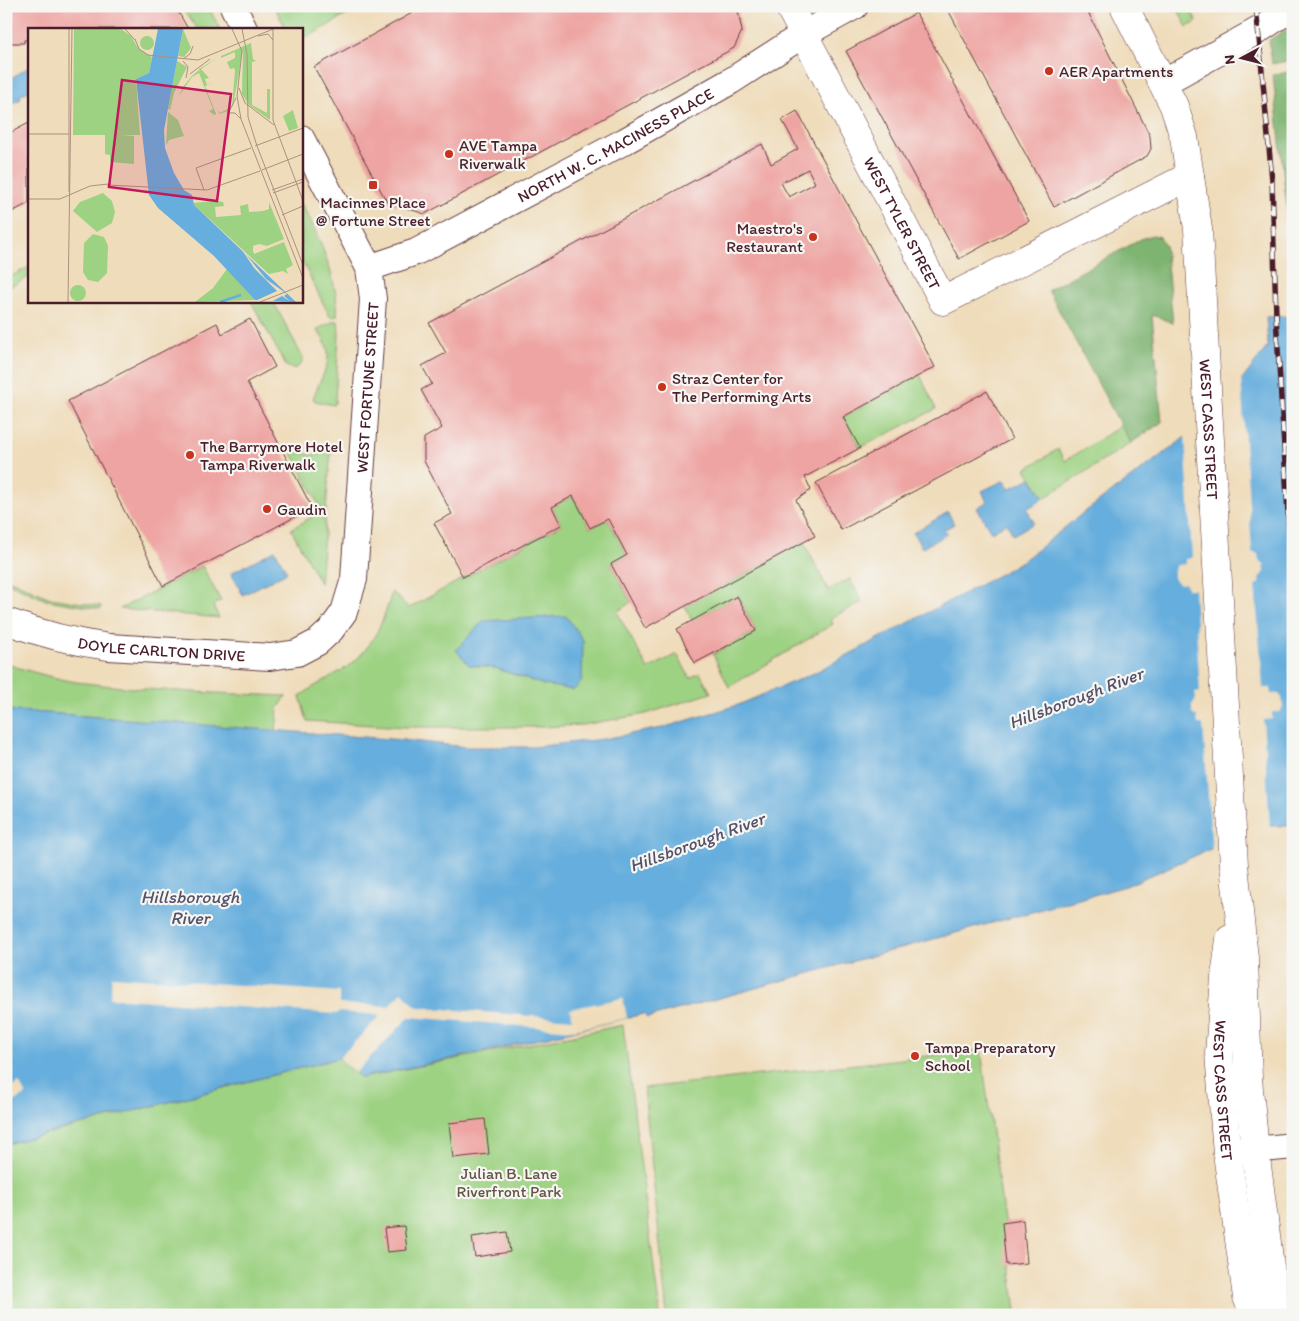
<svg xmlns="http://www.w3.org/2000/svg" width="1299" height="1321" font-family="Itim,sans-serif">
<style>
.green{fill:#9ed283;stroke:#747857;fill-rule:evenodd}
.forest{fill:#7eb471;stroke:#646a4e}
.water{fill:#66aedd;stroke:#586684}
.pier{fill:#efdcba}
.building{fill:#eea4a2;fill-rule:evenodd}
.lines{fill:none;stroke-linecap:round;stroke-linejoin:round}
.street-casing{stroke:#633b40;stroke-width:28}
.secondary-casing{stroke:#633b40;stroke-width:29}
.street{stroke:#fff;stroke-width:26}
.secondary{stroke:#fff;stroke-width:28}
.rail-casing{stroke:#4a1f2b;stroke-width:5.5}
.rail{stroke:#f6f6f2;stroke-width:4;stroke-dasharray:11;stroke-linecap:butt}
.poi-dot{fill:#c8321e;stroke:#f6f6f2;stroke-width:2}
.labels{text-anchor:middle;stroke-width:4.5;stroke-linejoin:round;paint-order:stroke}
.poi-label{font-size:16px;fill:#4a1f2b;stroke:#f6f6f2;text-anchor:start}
.street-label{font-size:16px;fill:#4a1f2b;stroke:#f6f6f2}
.park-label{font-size:16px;fill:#635545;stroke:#f6f6f2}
.water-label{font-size:18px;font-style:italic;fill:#545169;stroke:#f6f6f2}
.inset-river{fill:none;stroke:#66aedd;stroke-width:2.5}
.inset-road{fill:none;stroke:#ad9081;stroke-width:1}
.view{fill:#c2185b;fill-opacity:0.15;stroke:#c2185b;stroke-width:2.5}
.inset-edge{fill:none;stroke:#4a1f2b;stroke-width:2.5}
</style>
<rect width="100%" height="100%" fill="#f6f6f2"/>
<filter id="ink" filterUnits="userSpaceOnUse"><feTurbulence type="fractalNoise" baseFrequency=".02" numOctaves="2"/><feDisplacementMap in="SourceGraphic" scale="10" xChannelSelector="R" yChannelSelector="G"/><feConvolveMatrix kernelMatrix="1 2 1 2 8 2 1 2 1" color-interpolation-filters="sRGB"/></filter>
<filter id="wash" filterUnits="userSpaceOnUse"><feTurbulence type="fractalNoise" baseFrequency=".0096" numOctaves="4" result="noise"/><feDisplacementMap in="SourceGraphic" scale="20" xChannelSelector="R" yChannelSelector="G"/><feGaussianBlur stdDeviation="1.12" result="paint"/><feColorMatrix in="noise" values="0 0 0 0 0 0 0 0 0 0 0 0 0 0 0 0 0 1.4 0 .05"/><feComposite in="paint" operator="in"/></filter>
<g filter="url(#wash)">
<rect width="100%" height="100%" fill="#efdcba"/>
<path class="green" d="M183 6H208L220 29H198L183 10Z
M274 6H362L301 41V29H286Z
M1176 6H1189L1197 22 1187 27Z
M301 203C317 231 340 284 337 316L330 317 301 259Z
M29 267V277L6 289V279Z
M251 301H273L302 356V363C297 369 293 370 286 366Z
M333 321H338L339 333 335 403 333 405 315 401 313 399C322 371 340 358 317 330Z
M920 375 936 409 860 448 843 417Z
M1121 426 1131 443 1044 498 1026 469 1058 449 1065 461Z
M289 447C304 455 316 458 331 450L320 583 291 529 322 511Z
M573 496 590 528 608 519 627 555 611 564 631 602 617 612 648 669 677 654 690 678 700 673 711 693 646 714 582 725 541 727H406L307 721 300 696C316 684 334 676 350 665 373 647 384 620 392 592L409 608 561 525 552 507ZM483 621 544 685 495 668 469 665Z
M804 542 828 590 850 579 862 602 831 618 833 624 729 687 713 654 756 631 738 596 692 621 685 606Z
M202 566 221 601 213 605 219 618 120 609Z
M6 578 50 598 101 606V609L46 600 6 582Z
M6 664C29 671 53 678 76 682 146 691 216 693 286 696L278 709 276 731 6 710Z
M623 1025 660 1315H6V1144L339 1058 361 1078Z
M981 1050 1016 1310 1013 1315H667L644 1088Z"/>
<path class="forest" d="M1293 26V60L1272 64 1269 40Z
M1293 71V266L1273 75Z
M1153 235 1160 237 1165 246 1173 323 1152 315 1162 422 1131 443 1121 426 1048 290 1143 238Z"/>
<path class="water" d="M29 67V91L20 95 21 99 6 106V81Z
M1283 316 1293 318V826H1263L1126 886 647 1018 643 1014 493 1050 361 1078 339 1058 6 1144V710L403 740 467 747H533L603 739 662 728 738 705 812 674 1002 573 1028 557 1078 517 1174 446 1220 409 1268 346 1266 317Z
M1031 478 1044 498 1027 509 1034 523 1013 535 1007 523 991 532 977 508 987 502 982 491 1005 480 1009 489Z
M948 512 954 524 944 530 947 534 922 548 913 533Z
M275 550 287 572 243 595 231 573Z
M566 616 583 640 582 681 574 690 544 685 495 668 469 665 456 650 483 621Z"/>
<path class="pier" d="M1241 377 1252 552 1258 554 1259 560 1264 564 1265 572 1259 578 1260 583 1255 585 1263 688H1270L1271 694H1279L1282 698 1283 707 1280 712H1272V719L1263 720 1270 829H1264L1212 851 1203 724H1198L1197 717 1192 714V705L1196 699 1195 693 1200 692 1194 589H1187L1186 583 1180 584 1174 580V570L1177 565 1186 564 1185 559 1192 558 1185 434 1219 407Z
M112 976 339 992V1004L389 1006 402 992 417 1007 572 1019 570 1009 623 998 627 1018 574 1030 409 1017 355 1073 339 1058 381 1015 338 1012 337 1014 110 998Z
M19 1083 26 1095 6 1106V1091Z"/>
<g id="blocks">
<path class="building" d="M6 6H175L188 29H29V40H24V43H6Z
M425 6H737L742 31 734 48 425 214 387 202 314 67Z
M946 6H1085L1150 136 1151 149 1147 156 1054 207Z
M916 13 1029 221 959 259 846 51Z
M797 111 935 367 843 417 860 448 805 477 811 490 796 500 815 536 645 628 611 564 627 555 608 519 590 528 573 496 552 507 561 525 463 577 434 523 452 514 424 461V438L442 428 421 390 432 384 422 366 446 353 429 323 762 144 771 164 798 149 782 120ZM808 169 815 183 789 197 781 183Z
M29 123V203L6 215V135Z
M250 319 275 367 247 382 312 508 163 586 68 401 217 323 222 334Z
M987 391 1012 439 841 530 816 483Z
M737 596 756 631 695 663 677 629Z
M485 1119 489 1154 453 1158 449 1123Z
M1023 1220 1027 1263 1006 1265 1002 1223Z
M404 1226 407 1250 387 1252 384 1228Z
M507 1232 510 1252 475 1257 472 1237Z"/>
</g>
</g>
<g filter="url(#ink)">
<use href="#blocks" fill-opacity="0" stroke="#633b40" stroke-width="1"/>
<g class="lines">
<g class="street-casing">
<g id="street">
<path d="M233 6 244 29"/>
<path d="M1163 83 1259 30 1293 7"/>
<path id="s1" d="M369 268 416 252 625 141 731 81 804 34 855 6"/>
<path id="s2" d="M6 621C41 634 72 642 109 647L270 657 297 653 318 642 331 630 344 612 354 579 373 299 369 268 301 138"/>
<path d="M1234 1152 1293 1146"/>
</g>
</g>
<g class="secondary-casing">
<g id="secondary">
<path id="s3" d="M789 6 943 301 1190 176"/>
<path id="s4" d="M1124 6 1174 106 1184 137 1198 229 1234 865 1244 958 1248 1079 1255 1150 1275 1305 1273 1315"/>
<path id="s5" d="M1230 939 1225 978 1219 1053 1227 1153 1247 1297 1254 1315"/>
</g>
</g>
<use href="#street" class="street"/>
<use href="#secondary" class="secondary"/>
<g class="rail-casing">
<path id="rail" d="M1256 6 1272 180 1276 316 1293 595"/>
</g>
<use href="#rail" class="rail"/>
</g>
</g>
<g class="poi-dot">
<circle cx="1049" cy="71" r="5"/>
<circle cx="449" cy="154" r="5"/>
<rect x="368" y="180" width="10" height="10" rx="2.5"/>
<circle cx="813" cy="237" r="5"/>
<circle cx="662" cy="387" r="5"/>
<circle cx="190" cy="455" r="5"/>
<circle cx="267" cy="509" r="5"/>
<circle cx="915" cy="1056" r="5"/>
</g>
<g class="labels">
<g class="poi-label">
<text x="1059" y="77">AER Apartments</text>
<text x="459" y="151">AVE Tampa<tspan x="459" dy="18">Riverwalk</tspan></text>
<text x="373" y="208" text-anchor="middle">Macinnes Place<tspan x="373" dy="18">@ Fortune Street</tspan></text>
<text x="803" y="234" text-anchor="end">Maestro's<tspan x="803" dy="18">Restaurant</tspan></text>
<text x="672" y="384">Straz Center for<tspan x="672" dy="18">The Performing Arts</tspan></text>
<text x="200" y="452">The Barrymore Hotel<tspan x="200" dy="18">Tampa Riverwalk</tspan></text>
<text x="277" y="515">Gaudin</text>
<text x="925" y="1053">Tampa Preparatory<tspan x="925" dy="18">School</tspan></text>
</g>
<g class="street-label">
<text dy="6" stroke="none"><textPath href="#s1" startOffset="276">NORTH W. C. MACINESS PLACE</textPath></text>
<text dy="6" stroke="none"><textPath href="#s3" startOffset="245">WEST TYLER STREET</textPath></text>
<text dy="6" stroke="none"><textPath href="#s2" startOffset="585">WEST FORTUNE STREET</textPath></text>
<text dy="6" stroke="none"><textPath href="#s4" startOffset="438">WEST CASS STREET</textPath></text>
<text dy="6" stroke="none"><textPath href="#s2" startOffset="159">DOYLE CARLTON DRIVE</textPath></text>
<text dy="6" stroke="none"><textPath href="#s5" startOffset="152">WEST CASS STREET</textPath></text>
</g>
<g class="park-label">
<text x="509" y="1179">Julian B. Lane<tspan x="509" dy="18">Riverfront Park</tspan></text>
</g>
<g class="water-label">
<text transform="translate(1076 698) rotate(-21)" y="6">Hillsborough River</text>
<text transform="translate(697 842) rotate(-20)" y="6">Hillsborough River</text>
<text x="190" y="903">Hillsborough<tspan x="190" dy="21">River</tspan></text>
</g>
</g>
<g transform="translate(28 28)">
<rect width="275" height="275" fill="#efdcba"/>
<path d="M46 1H93L103 8 110 20 124 29 121 45 108 51 112 107H93L106 108V136L82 134V127L77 126V107H45ZM155 1 163 20 156 29 150 28ZM112 15a7 7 0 1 1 14 0a7 7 0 1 1-14 0ZM223 15 225 31 228 33 224 34V77L239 85V61H242V92L221 77 214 66 215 21 205 78 202 82 192 86 191 85 190 82 192 85 204 79 207 43 206 40 202 41 199 34 207 30V24L193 30V28ZM189 30 173 41 181 50 177 51 179 57 186 55 177 58 188 86 186 87 181 83 185 81 171 45 164 49 151 68 155 59 164 48 171 42 173 46 171 41ZM149 33 159 39 146 65 142 82 140 81ZM265 82 270 100 261 103 255 88ZM140 84 150 92 156 108 141 112 138 117ZM75 165 84 173 87 184 84 195 69 204 45 183 52 174ZM188 173 195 174 196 178 187 179 188 189 213 187 212 178 220 176 221 184 235 183 241 181V174L256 211 239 218 231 216 225 218V223L226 226 256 214 265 237 258 241 260 246 255 243 241 246 164 175ZM65 206 76 209 80 218 79 245 70 254 60 252 55 244 56 215ZM199 241 227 272 167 274 185 260ZM42 265a8 8 0 1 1 16 0a8 8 0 1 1-16 0Z" fill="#9ed283"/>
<path d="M130 1H155L136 102 137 120 146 145 156 162 164 167 166 177 268 274 227 272 186 228 130 180 121 167 108 51 121 45Z" fill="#66aedd"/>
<path d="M212 219 238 251 259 266 256 268 263 274 254 268 243 274 227 273 249 263 226 240Z" fill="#efdcba"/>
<path class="inset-river" d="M192 274 213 267"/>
<path class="inset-road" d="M97 1 108 13M204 1 214 23 209 68 213 91M214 1 219 26 220 89 229 118M245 1V92L275 173M230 8 240 6 245 12M107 11 111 21 120 27 170 32 245 1M155 31 162 26 165 18M155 33 160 39 158 50M162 46 182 31M211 60 217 75 246 97M200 85H207L213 91 275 250M200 85 208 70M0 106H41M227 118 275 100M229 118 275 237M234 142 275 126M79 157 179 162 232 143M176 162 168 140 223 120M244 162 275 151M41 164V1M245 165 275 154M0 171H32L62 158 80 156M254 187 275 178M40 274 44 1M232 274 275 257"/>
<path class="view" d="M94 52 203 66 189 173 81 159Z"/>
<rect width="275" height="275" class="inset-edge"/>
</g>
<rect width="1299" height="1321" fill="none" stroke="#f6f6f2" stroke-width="25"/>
<g transform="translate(1242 58) rotate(263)" stroke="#f6f6f2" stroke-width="4" paint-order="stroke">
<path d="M0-4L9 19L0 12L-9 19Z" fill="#4a1f2b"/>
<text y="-8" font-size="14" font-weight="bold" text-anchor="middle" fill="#4a1f2b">N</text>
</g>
</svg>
